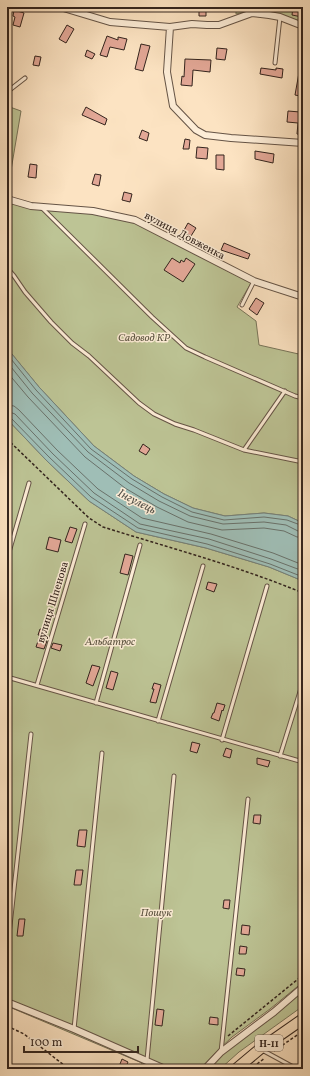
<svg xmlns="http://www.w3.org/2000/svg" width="310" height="1076" font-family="Vollkorn,serif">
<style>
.green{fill:#bdc495;stroke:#787459}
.water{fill:#9fbeb6;stroke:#748079}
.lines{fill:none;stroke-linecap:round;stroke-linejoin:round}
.shore{stroke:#69716a;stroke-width:1}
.building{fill:#e2a796;stroke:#33241d}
.service-casing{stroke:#655446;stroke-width:5}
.minor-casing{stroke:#655446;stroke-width:8}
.primary-casing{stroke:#33241d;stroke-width:12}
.path{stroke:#33241d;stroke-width:1.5;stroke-dasharray:3 2;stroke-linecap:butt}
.service{stroke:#fdedd7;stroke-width:3}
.minor{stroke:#fdedd7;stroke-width:6}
.primary{stroke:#fce3c2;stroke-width:10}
.labels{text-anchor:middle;stroke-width:3;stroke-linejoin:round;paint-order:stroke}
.shield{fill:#fdedd7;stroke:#706055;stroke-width:1}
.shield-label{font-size:10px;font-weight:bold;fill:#33241d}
.street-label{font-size:11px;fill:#33241d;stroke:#fdedd7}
.park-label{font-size:11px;font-style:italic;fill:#5c5441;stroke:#fdedd7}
.water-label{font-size:12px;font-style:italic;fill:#53524b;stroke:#fdedd7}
</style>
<rect width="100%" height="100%" fill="#fce3c2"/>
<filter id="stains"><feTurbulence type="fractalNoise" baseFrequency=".005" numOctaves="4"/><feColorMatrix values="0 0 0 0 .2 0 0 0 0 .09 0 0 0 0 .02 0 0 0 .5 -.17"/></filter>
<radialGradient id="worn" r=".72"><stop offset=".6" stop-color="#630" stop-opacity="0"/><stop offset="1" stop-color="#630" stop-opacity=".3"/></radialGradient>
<path class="green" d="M236 7H303V22L269 12 254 10 236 14Z
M7 106 21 111 7 194Z
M7 202 41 210 94 213 133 222 251 283 237 307 256 321 259 345 303 355V523L288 516 264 513 225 516 193 508 164 494 134 476 94 446 39 387 7 348Z
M7 419 46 460 89 501 136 532 206 548 269 567 303 581V982L270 1009 232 1037 216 1052 200 1069H140L142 1063 7 1006Z
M303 989V1006L239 1052 220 1069H208L221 1055Z"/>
<path class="water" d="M7 348 39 387 94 446 134 476 164 494 193 508 225 516 264 513 288 516 303 523V581L269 567 206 548 136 532 89 501 46 460 7 419Z"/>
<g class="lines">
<path class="shore" d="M7 354 36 390 91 449 132 479 162 497 192 512 224 520 264 517 287 520 303 526
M7 362 32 393 88 452 129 483 159 501 190 516 223 524 264 522 286 525 298 531H303
M7 372 28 397 85 457 125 488 157 507 188 522 222 530 264 528 284 531 297 537H303
M7 405 14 406 19 410 57 450 98 489 142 518 211 534 273 553 303 565
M7 411 15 414 53 454 94 493 140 524 209 539 271 559 303 571
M7 416 11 418 49 457 91 497 138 528 207 544 270 564 303 577"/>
</g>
<path class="building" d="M199 7H206V16H199Z
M293 7 303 8 302 17 292 15Z
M14 10 24 13 20 27 13 25 15 17 13 16Z
M67 25 74 29 66 43 59 39Z
M107 36 118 40V37L127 39 124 50 110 47 107 57 100 55Z
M141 44 150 46 143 71 135 69Z
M217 48 227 49 225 60 216 59Z
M87 50 95 54 92 59 85 56Z
M35 56 41 57 39 66 33 65Z
M185 59 211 60 210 72 193 70 192 86 181 85 182 76 184 77Z
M300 67H303V82L300 96 295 95Z
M261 68 276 70V68L283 69 282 78 260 74Z
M86 107 107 119 105 125 82 115Z
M288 111 300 112 299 114H303L302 135 297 134 298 123 287 122Z
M142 130 149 133 147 141 139 138Z
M185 139 190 140 189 149H183Z
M197 147 208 148 207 159 196 158Z
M255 151 274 154 273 163 255 159Z
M216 155H224V170L216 169Z
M30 164 37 165 36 178 28 177Z
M95 174 101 175 99 186 92 184Z
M124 192 132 194 130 202 122 200Z
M188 223 196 228 191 236 183 232Z
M224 243 250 254 248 259 221 250Z
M172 258 180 263 181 260 184 262 186 258 195 264 183 282 164 270Z
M256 298 264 303 257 315 249 309Z
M143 444 150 449 146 455 139 451Z
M70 527 77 529 72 543 65 541Z
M49 537 61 540 58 552 46 549Z
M125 554 133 556 128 575 120 573Z
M208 582 217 584 214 592 206 589Z
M40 629 47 631 44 641H47L44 649 36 647 40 635H38Z
M53 643 62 645 60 651 51 648Z
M92 665 100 667 93 686 86 683Z
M111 671 118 673 113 690 106 688Z
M154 683 161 685 156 703 150 702 154 689H152Z
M217 703 225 705 223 711 222 710 219 721 211 718 213 713H214Z
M192 742 200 744 197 753 190 751Z
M226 748 232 750 230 758 223 756Z
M257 758 270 761 268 767 257 764Z
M254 815H261L260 824 253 823Z
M79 830H87L85 847 77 846Z
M76 870H83L81 885H74Z
M224 900H230L229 909 223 908Z
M19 919H25L23 936H17Z
M242 925 250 926 249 935 241 934Z
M240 946 247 947 246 954H239Z
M237 968 245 969 244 976 236 975Z
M157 1009 164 1010 162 1026 155 1025Z
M210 1017 218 1018V1025L209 1024Z
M122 1059 128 1062 125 1069H118Z"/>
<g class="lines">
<g class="service-casing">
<path id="service" d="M275 63 280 17
M7 92 25 78
M41 207 152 317 186 348 205 357 295 396 303 398
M7 268 14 276 25 292 51 322 72 343 89 356 139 403 154 414 175 424 194 430 244 450 303 462
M242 305 254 281
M244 450 285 391
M7 559 29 483
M7 677 303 762
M37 685 85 524
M96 703 140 545
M158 721 203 566
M222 740 267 586
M280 756 303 682
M7 953 31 734
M74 1029 102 753
M262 1050 297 1069
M221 1052 248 799
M147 1060 174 776"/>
</g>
<g class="minor-casing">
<path id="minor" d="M60 7 110 22 170 27 192 24 207 25H219L252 13 269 15 280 17 303 26
M170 27 167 72 173 106 196 130 205 135 231 138 303 143
M7 199 31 206 93 211 135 220 254 281 303 297
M7 1002 74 1029 165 1069
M205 1069 221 1052 274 1012 303 987"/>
</g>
<g class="primary-casing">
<path id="primary" d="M236 1069 260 1049 303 1019"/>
</g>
<path class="path" d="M7 439 89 518 103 527C170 548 238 566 303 593
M7 1026 24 1034 69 1069
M228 1036 303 975
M274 1051 303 1031
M257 1064 265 1058"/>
<use href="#service" class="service"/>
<use href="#minor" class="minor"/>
<use href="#primary" class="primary"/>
</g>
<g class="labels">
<rect class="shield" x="255" y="1035" width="28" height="16" rx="3"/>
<g class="shield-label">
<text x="269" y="1047">Н-11</text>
</g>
<g class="street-label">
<text transform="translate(185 235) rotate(28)" y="4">вулиця Довженка</text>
<text transform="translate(52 602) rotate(-73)" y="4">вулиця Шпенова</text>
</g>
<g class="park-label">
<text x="144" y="341">Садовод КР</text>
<text x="110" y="645">Альбатрос</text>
<text x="156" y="916">Пошук</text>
</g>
<g class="water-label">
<text transform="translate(137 501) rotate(27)" y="4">Інгулець</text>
</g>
</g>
<rect width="310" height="1076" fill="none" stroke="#fce3c2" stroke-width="24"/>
<rect x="8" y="8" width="294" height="1060" fill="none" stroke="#33241d" stroke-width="2"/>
<rect x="12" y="12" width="286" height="1052" fill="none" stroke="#33241d"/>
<path d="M24 1046v6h114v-6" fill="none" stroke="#33241d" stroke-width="2"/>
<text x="30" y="1046" font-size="12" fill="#33241d" stroke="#fdedd7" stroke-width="3" paint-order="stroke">100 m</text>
<rect width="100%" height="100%" filter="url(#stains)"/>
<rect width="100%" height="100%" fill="url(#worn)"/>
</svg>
